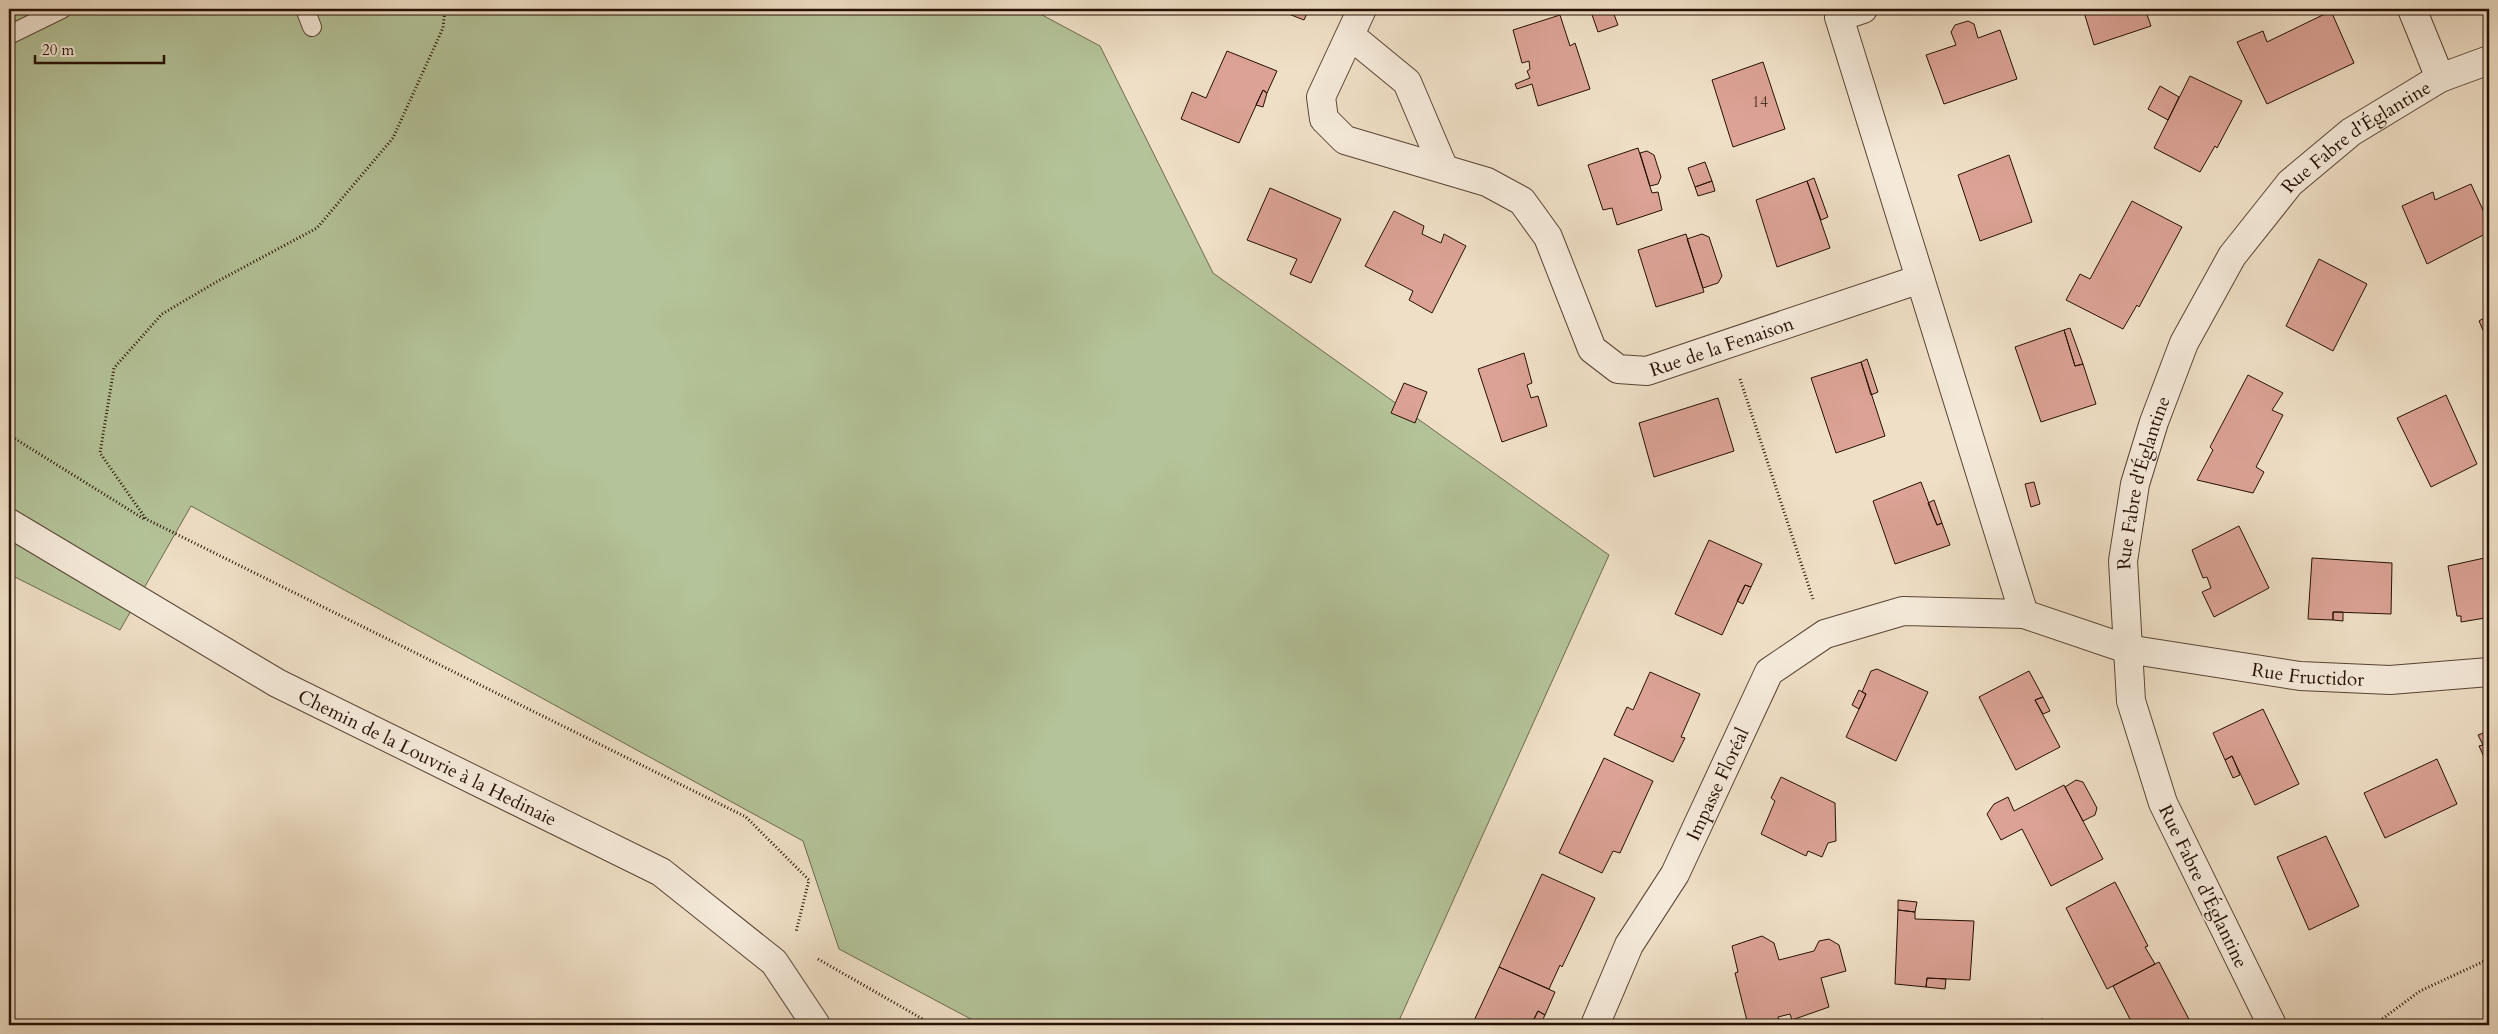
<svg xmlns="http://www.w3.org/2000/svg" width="2498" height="1034" font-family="Cardo,serif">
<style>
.green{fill:#b4c399;stroke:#6d6a4e}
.building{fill:#dba295;stroke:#261004}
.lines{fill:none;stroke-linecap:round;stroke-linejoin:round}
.lane-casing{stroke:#584434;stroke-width:20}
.street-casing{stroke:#584434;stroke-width:30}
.path{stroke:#261004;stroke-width:3;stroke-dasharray:1 2.5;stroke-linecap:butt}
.lane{stroke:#f5eada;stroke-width:18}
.street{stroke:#f5eada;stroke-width:28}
.labels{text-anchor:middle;stroke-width:4;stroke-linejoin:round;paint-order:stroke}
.number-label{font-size:16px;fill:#533428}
.street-label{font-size:19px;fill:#261004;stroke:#f5eada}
</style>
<rect width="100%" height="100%" fill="#efdfc6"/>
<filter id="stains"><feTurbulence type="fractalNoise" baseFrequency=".004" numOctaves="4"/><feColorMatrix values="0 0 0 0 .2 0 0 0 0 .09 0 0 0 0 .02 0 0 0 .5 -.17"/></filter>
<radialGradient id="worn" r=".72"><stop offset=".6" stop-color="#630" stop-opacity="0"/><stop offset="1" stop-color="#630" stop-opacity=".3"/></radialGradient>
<path class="green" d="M9 9H1031L1100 46 1213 273 1609 555 1397 1025H982L839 949 803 841 191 506 120 630 9 574Z"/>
<path class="building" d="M1276 9H1309L1304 20Z
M1590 9H1612L1618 25 1598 32Z
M2083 9H2145L2151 26 2094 45Z
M2331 11 2354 63 2267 104 2237 42 2263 31 2267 42Z
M1560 15 1570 46 1575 43 1590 89 1538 106 1532 84 1517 89 1515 84 1530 78 1527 71 1530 69 1529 61 1522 63 1513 30Z
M1968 21 1974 24 1978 38 2000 30 2017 79 1944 104 1926 55 1956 45 1951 32 1955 25Z
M1227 51 1277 71 1267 93 1263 90 1239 143 1181 119 1192 92 1206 98Z
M1763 62 1785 129 1733 147 1712 80Z
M2190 76 2242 101 2217 148 2215 146 2200 172 2154 148Z
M2160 86 2179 97 2168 120 2148 109Z
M1263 90 1267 93 1263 107 1256 105Z
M1638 148 1652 193 1658 192 1662 210 1617 225 1612 208 1603 210 1588 165Z
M1647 151 1654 155 1661 177 1658 184 1650 186 1640 153Z
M2009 155 2032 222 1980 241 1958 175Z
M1705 162 1712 181 1695 187 1688 168Z
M1814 178 1828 217 1821 220 1807 181Z
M1712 181 1715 191 1698 196 1695 187Z
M1807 181 1830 248 1777 267 1756 200Z
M2471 184 2489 223V232L2427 264 2402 206 2433 192 2435 200Z
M1270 188 1341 219 1311 283 1290 274 1297 259 1247 240Z
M2132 201 2182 227 2139 307 2137 305 2123 329 2066 300 2080 274 2090 279Z
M1394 211 1424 226 1422 234 1441 243 1444 234 1466 246 1432 313 1409 300 1413 291 1365 266Z
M1686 234 1704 292 1656 307 1638 250Z
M1702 234 1709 237 1722 276 1718 283 1703 288 1687 239Z
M2319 259 2367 284 2333 351 2286 326Z
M2489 315V344L2479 321Z
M2070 328 2083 364 2075 366 2064 330Z
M2064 330 2075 366 2083 364 2096 404 2041 422 2015 347Z
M1524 353 1532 383 1527 385 1531 398 1538 396 1547 426 1502 442 1478 369Z
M1867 359 1878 392 1871 395 1861 362Z
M1861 362 1885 436 1836 453 1811 378Z
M2248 375 2283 393 2272 410 2283 415 2256 467 2264 472 2253 493 2197 480 2213 450 2210 447Z
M1404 383 1427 392 1415 423 1391 413Z
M2446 395 2477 464 2431 487 2397 418Z
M1718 398 1734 451 1654 477 1639 423Z
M1921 482 1937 525 1942 523 1950 545 1895 564 1873 501Z
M2034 482 2040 504 2031 507 2025 484Z
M1934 500 1942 523 1937 525 1928 503Z
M2239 526 2269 588 2214 617 2202 592 2211 588 2207 577 2203 578 2192 550Z
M1709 540 1762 564 1751 587 1745 585 1722 635 1675 614Z
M2489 557V609L2484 611 2485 618 2461 622V616H2457L2448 566Z
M2312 558 2392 563 2391 614 2333 612V620L2308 619Z
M1745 585 1751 587 1743 604 1737 601Z
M2333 612H2343V621L2333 620Z
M1877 669 1928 692 1896 761 1846 737 1866 694 1862 692 1871 671Z
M2029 671 2043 697 2035 700 2060 747 2016 770 1979 697Z
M1650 672 1700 694 1681 737 1685 738 1673 762 1614 735 1627 707 1633 710Z
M1859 690 1866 694 1859 709 1852 705Z
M2043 697 2050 711 2043 714 2035 700Z
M2263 709 2299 784 2255 805 2232 756 2225 760 2213 733Z
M2489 731V768L2479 746 2483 745 2478 735Z
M2232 756 2240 775 2233 778 2225 760Z
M1604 758 1653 781 1620 853 1613 851 1602 873 1559 853Z
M2437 759 2457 804 2385 838 2364 793Z
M1781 777 1835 803 1836 841 1828 843 1822 857 1808 851 1806 856 1761 834 1775 801 1771 798Z
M2076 780 2083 782 2097 808 2095 815 2083 821 2065 787Z
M2064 785 2103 859 2051 886 2022 829 2001 840 1987 814 1994 804 2008 797 2014 811Z
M2326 836 2359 906 2309 930 2277 857Z
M1542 874 1595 898 1562 967 1560 965 1549 989 1499 967Z
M2115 882 2148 946 2145 947 2155 964 2107 989 2066 908Z
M1898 900 1917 902 1915 912 1898 910Z
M1898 910 1915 912V919L1974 921 1970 980 1927 978 1926 987 1895 984Z
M1762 936 1774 943 1779 960 1814 951 1819 941 1829 939 1839 945 1846 971 1821 978 1829 1007 1792 1020 1790 1014 1778 1017 1780 1025H1748L1735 973 1738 972 1732 946Z
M2159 962 2192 1025H2133L2113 986Z
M1499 967 1555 992 1545 1015 1538 1011 1531 1025H1472Z
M1927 978 1946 979 1945 989 1926 987Z
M1538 1011 1545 1015 1540 1025H1531Z
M2043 1019 2044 1025H2015Z"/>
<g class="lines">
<g class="lane-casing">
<path id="lane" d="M305 9 312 27
M9 35 62 9"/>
</g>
<g class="street-casing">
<g id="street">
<path id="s1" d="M1362 9 1321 97 1324 119 1345 140 1487 182 1522 201 1548 237 1592 349 1618 369 1647 371 1920 279"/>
<path d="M1863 9 1839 17 2024 614"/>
<path d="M2412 9 2440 78"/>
<path d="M1351 36 1407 82 1444 169"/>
<path id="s2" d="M9 523 277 683 661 872 774 962 816 1025"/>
<path id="s3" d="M1595 1025 1629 945 1675 874 1769 672 1825 634 1903 611 2024 614 2127 649 2300 676 2390 680 2489 672"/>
<path id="s4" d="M2272 1025 2163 803 2131 701 2123 561 2135 484 2154 422 2184 343 2232 256 2290 183 2351 132 2440 78 2489 60"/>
</g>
</g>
<path class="path" d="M445 9 443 28 393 138 317 228 218 281 162 314 114 368 100 453 146 519 746 817 809 880 796 932
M1740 379 1813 599
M9 435 144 519
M818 959 933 1025
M2374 1025 2420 991 2489 959"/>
<use href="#lane" class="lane"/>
<use href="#street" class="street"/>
</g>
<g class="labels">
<g class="number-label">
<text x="1760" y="107">14</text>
</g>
<g class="street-label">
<text dy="7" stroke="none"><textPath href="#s4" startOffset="995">Rue Fabre d'Églantine</textPath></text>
<text dy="7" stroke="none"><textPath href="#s1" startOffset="642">Rue de la Fenaison</textPath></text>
<text dy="7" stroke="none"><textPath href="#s4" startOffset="575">Rue Fabre d'Églantine</textPath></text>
<text dy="7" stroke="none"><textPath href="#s3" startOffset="956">Rue Fructidor</textPath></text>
<text dy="7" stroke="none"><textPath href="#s2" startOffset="480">Chemin de la Louvrie à la Hedinaie</textPath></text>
<text dy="7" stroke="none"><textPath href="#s3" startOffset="271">Impasse Floréal</textPath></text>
<text transform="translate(2204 886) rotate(64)" y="7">Rue Fabre d'Églantine</text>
</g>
</g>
<rect width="2498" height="1034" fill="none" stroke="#efdfc6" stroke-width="30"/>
<rect x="10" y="10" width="2478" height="1014" fill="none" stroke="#261004" stroke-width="2.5"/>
<rect x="15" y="15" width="2468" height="1004" fill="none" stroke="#261004"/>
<path d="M35 55v8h129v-8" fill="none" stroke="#261004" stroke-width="2.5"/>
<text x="42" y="55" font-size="15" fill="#261004" stroke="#f5eada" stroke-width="4" paint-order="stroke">20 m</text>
<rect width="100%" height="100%" filter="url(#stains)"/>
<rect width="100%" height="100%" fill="url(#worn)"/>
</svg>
